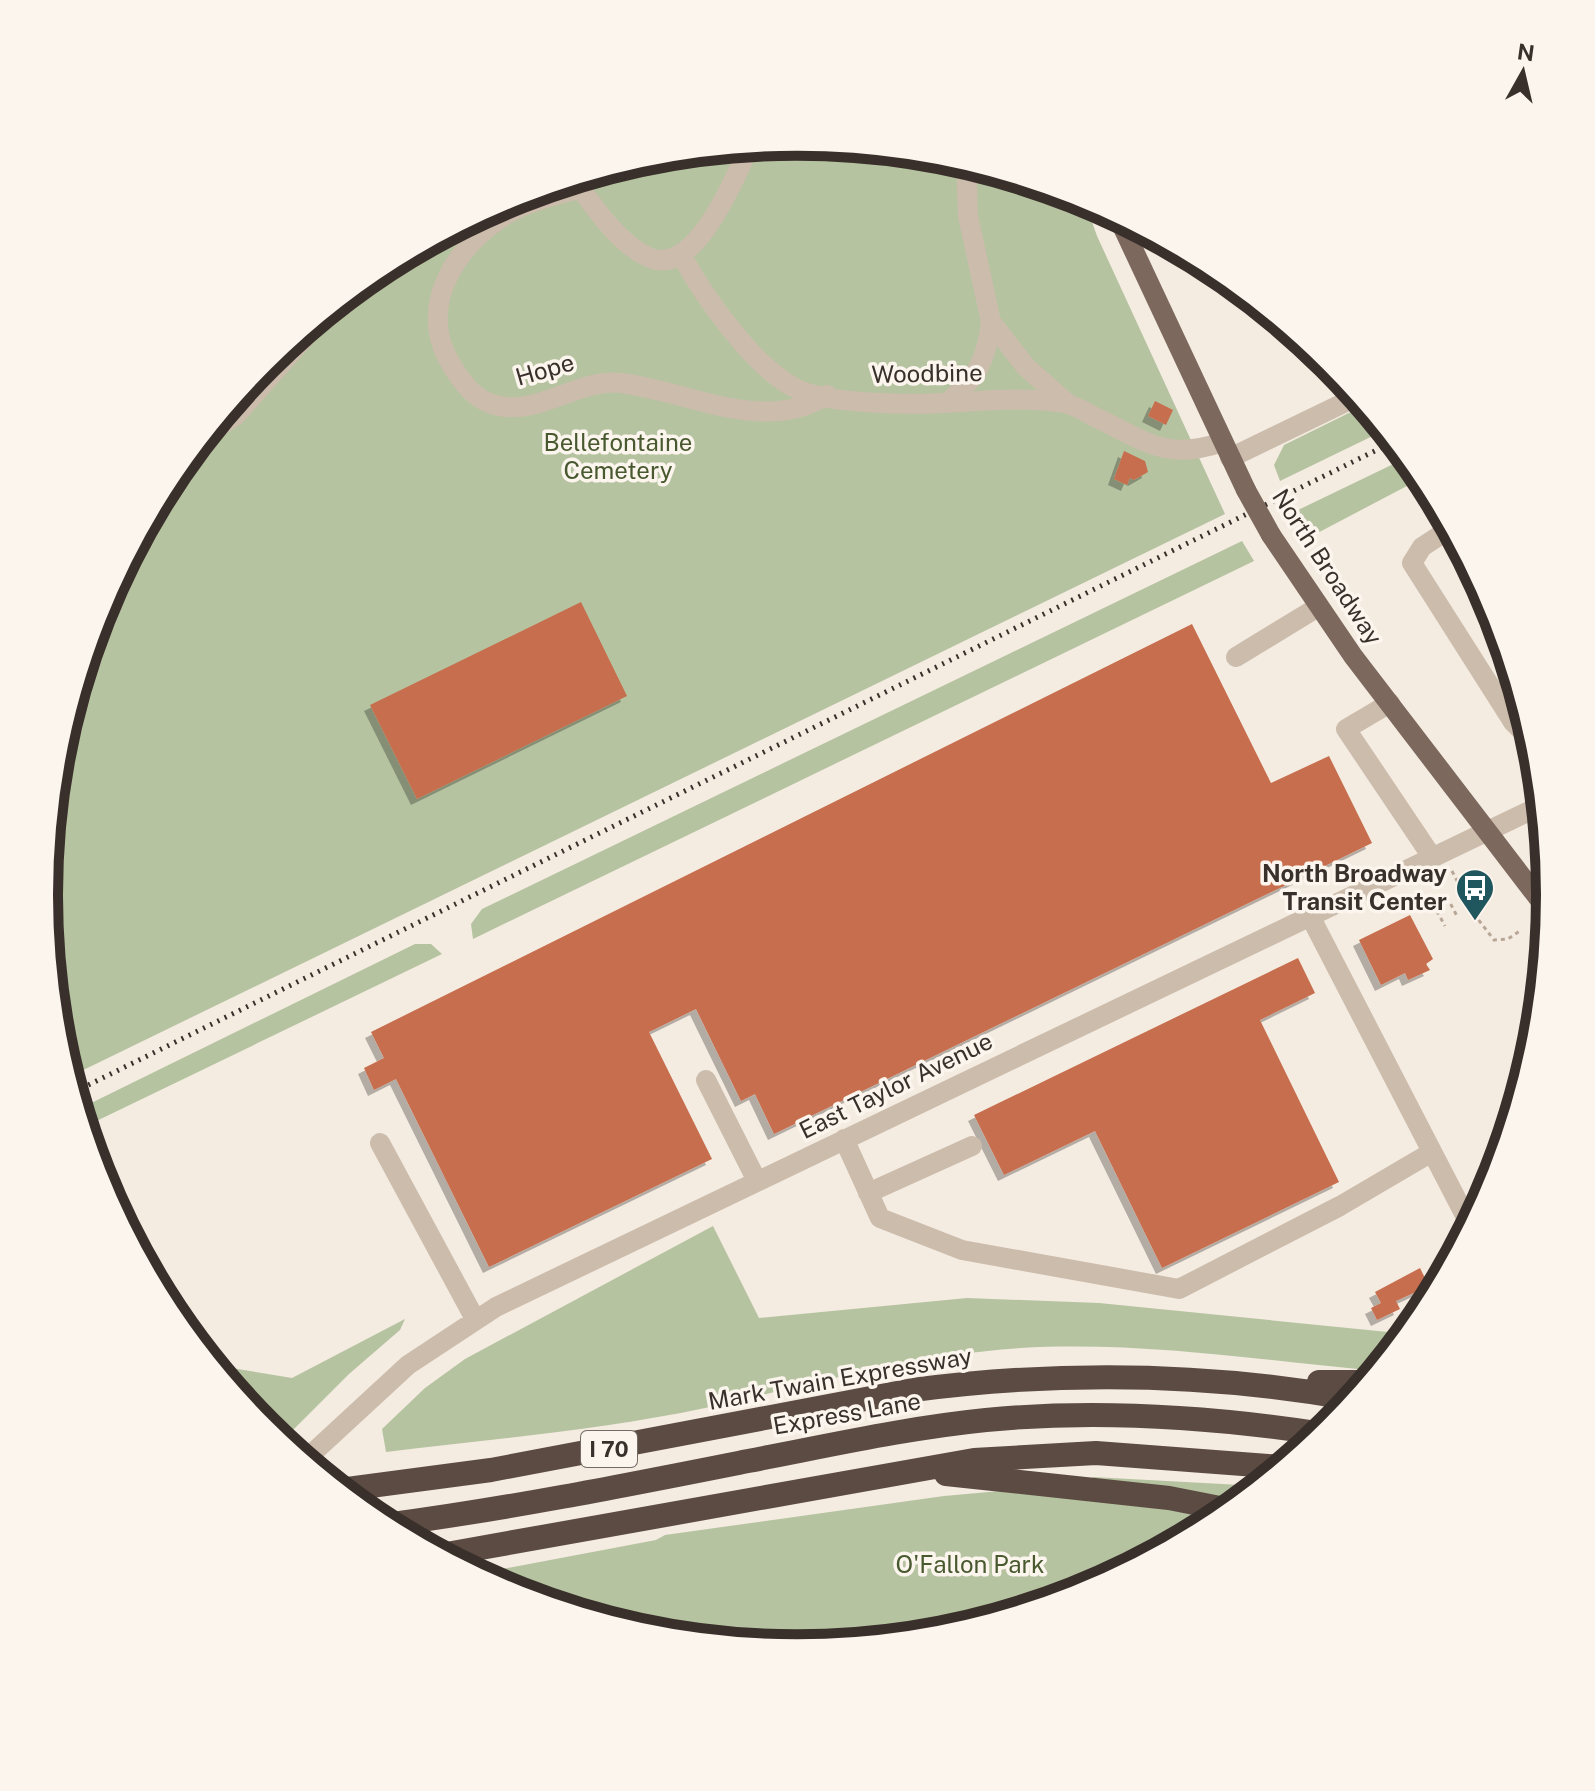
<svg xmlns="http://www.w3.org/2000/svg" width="1595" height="1791" font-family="'Public Sans',sans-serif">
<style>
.green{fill:#b6c3a0}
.building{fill:#c66e4d;filter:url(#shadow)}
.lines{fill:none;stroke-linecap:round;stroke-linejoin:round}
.path{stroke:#b8a696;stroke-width:3;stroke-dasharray:4 4;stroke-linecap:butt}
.minor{stroke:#ccbcac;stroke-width:20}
.major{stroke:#7c685c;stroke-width:20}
.highway{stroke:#5b4b42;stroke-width:24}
.rail{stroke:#3a302b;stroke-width:5;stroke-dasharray:2 6;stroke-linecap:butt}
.major-bridge{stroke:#7c685c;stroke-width:20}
.labels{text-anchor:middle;stroke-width:7;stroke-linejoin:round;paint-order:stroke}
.shield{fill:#fbf5ee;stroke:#746b66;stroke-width:2}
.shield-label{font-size:22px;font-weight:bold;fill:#3a302b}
.street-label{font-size:24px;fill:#3a302b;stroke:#fbf5ee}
.park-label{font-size:24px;fill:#48592f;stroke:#fbf5ee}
.poi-label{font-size:24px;font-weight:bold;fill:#3a302b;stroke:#fbf5ee;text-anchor:end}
.rim{fill:none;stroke:#3a302b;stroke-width:10}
</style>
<defs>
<filter id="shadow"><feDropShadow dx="-6" dy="6" stdDeviation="0" flood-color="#0004"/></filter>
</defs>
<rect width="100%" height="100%" fill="#f4ebe1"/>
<path class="green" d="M798 142 945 157 1084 199 1097 236 1225 514 69 1077 58 1042 44 895 59 748 102 607 171 477 265 362 379 269 510 199 651 156Z
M1365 405 1385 430 1280 481 1274 465 1284 445Z
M1408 457 1424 477 1308 538 1296 511Z
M1242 541 1254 561 473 939 471 924 482 909Z
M415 944H431L442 954 84 1127 79 1109Z
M713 1226 759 1318 967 1298 1099 1303 1408 1334 1377 1371C1259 1360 1140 1341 1020 1348 912 1355 810 1385 705 1408 601 1430 492 1439 386 1452L382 1429 425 1388 465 1359Z
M405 1319 400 1330 349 1374 281 1442 264 1428 213 1365 292 1378Z
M1093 1477 1259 1486 1236 1506 1092 1482Z
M1000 1491 1047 1493 1223 1517 1085 1592 944 1635 797 1649 650 1634 509 1591 476 1574 656 1540 665 1535 944 1496Z"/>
<path class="building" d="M1155 401 1173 410 1166 425 1148 416Z
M1124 451 1145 461 1148 472 1134 480 1130 478 1127 485 1114 479Z
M581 602 627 696 417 799 370 705Z
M1192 624 1271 783 1329 756 1372 843 774 1134 755 1094 741 1101 696 1009 649 1032 712 1159 489 1267 396 1079 374 1090 364 1068 384 1058 371 1032Z
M1410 915 1433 959 1426 964 1430 970 1408 980 1405 973 1381 985 1359 940Z
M1298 958 1315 993 1260 1020 1339 1182 1162 1268 1095 1131 1004 1175 974 1115Z
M1420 1268 1429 1286 1396 1301 1400 1309 1377 1320 1371 1308 1381 1303 1375 1292Z"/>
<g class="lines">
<path class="path" d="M1452 871 1474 914 1494 940 1508 939 1521 930
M1447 897 1458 918
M1433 904 1445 926
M1471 909 1493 891"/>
<path class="minor" d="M966 163 968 216 991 322 1026 367 1068 404
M574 180C594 206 616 241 646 256 693 282 734 180 749 147
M581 188C556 195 529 201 507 214 459 243 419 301 447 357 457 375 470 397 492 404 535 419 577 378 621 383 688 391 764 435 827 395
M682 256C704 297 755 369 797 389 828 404 907 405 942 403 984 401 1023 396 1064 403 1075 405 1087 413 1097 418 1147 442 1166 461 1223 442
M947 403C977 377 986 362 991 322
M203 437 235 416 330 309
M1230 458 1358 396
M1451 528 1422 547 1412 563 1513 722 1521 730 1532 733
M1236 657 1318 607
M1390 703 1346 729 1432 857
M1310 916 1471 1227
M706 1080 757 1181
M844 1139 880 1218 962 1250 1179 1289 1340 1206 1432 1152
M380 1143 475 1319
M868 1193 972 1146
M304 1461 408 1365 496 1307 1542 805"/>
<path class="major" d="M1118 217 1246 490
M1271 535 1353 656 1549 912"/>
<path class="highway" d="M1319 1382H1368
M946 1474 1169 1498 1230 1510
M340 1490 491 1470 913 1390C1058 1371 1209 1373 1354 1399
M385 1525C507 1509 627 1485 748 1461 827 1446 906 1428 986 1420 1098 1409 1213 1417 1324 1434
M441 1555 974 1460 1096 1453 1283 1467"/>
<path class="rail" d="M74 1092 1395 441"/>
<path class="major-bridge" d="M1246 490 1271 535"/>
</g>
<defs>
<g id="bus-pin" transform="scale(2)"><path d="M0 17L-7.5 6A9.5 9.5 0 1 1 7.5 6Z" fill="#20565d" stroke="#fbf5ee"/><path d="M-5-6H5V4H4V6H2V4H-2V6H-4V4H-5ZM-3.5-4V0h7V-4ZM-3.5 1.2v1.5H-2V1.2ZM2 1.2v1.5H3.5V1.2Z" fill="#fff"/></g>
</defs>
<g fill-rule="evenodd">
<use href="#bus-pin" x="1475" y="888"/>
</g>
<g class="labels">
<rect class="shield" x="581" y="1431" width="56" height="36" rx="6"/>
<g class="shield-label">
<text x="609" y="1457">I 70</text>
</g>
<g class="street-label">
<text transform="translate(545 370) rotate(-16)" y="8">Hope</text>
<text transform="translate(927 374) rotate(-1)" y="8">Woodbine</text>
<text transform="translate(1327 567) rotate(57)" y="8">North Broadway</text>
<text transform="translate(896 1086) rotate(-26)" y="8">East Taylor Avenue</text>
<text transform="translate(840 1379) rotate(-10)" y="8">Mark Twain Expressway</text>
<text transform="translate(847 1414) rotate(-10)" y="8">Express Lane</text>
</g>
<g class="park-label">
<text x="618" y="451">Bellefontaine<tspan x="618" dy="28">Cemetery</tspan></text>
<text x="970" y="1573">O'Fallon Park</text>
</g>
<g class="poi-label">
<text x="1447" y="882">North Broadway<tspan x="1447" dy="28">Transit Center</tspan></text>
</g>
</g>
<path d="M0 0H1595V1791H0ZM58 895a739 739 0 1 1 1478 0a739 739 0 1 1-1478 0Z" fill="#fbf5ee" fill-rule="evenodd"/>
<path class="rim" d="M58 895a739 739 0 1 1 1478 0a739 739 0 1 1-1478 0Z"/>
<g transform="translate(1523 72) rotate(8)" stroke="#fbf5ee" stroke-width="6" paint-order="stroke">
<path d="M0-6L14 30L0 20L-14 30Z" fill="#3a302b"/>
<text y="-12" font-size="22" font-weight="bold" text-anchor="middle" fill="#3a302b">N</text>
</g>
</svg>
